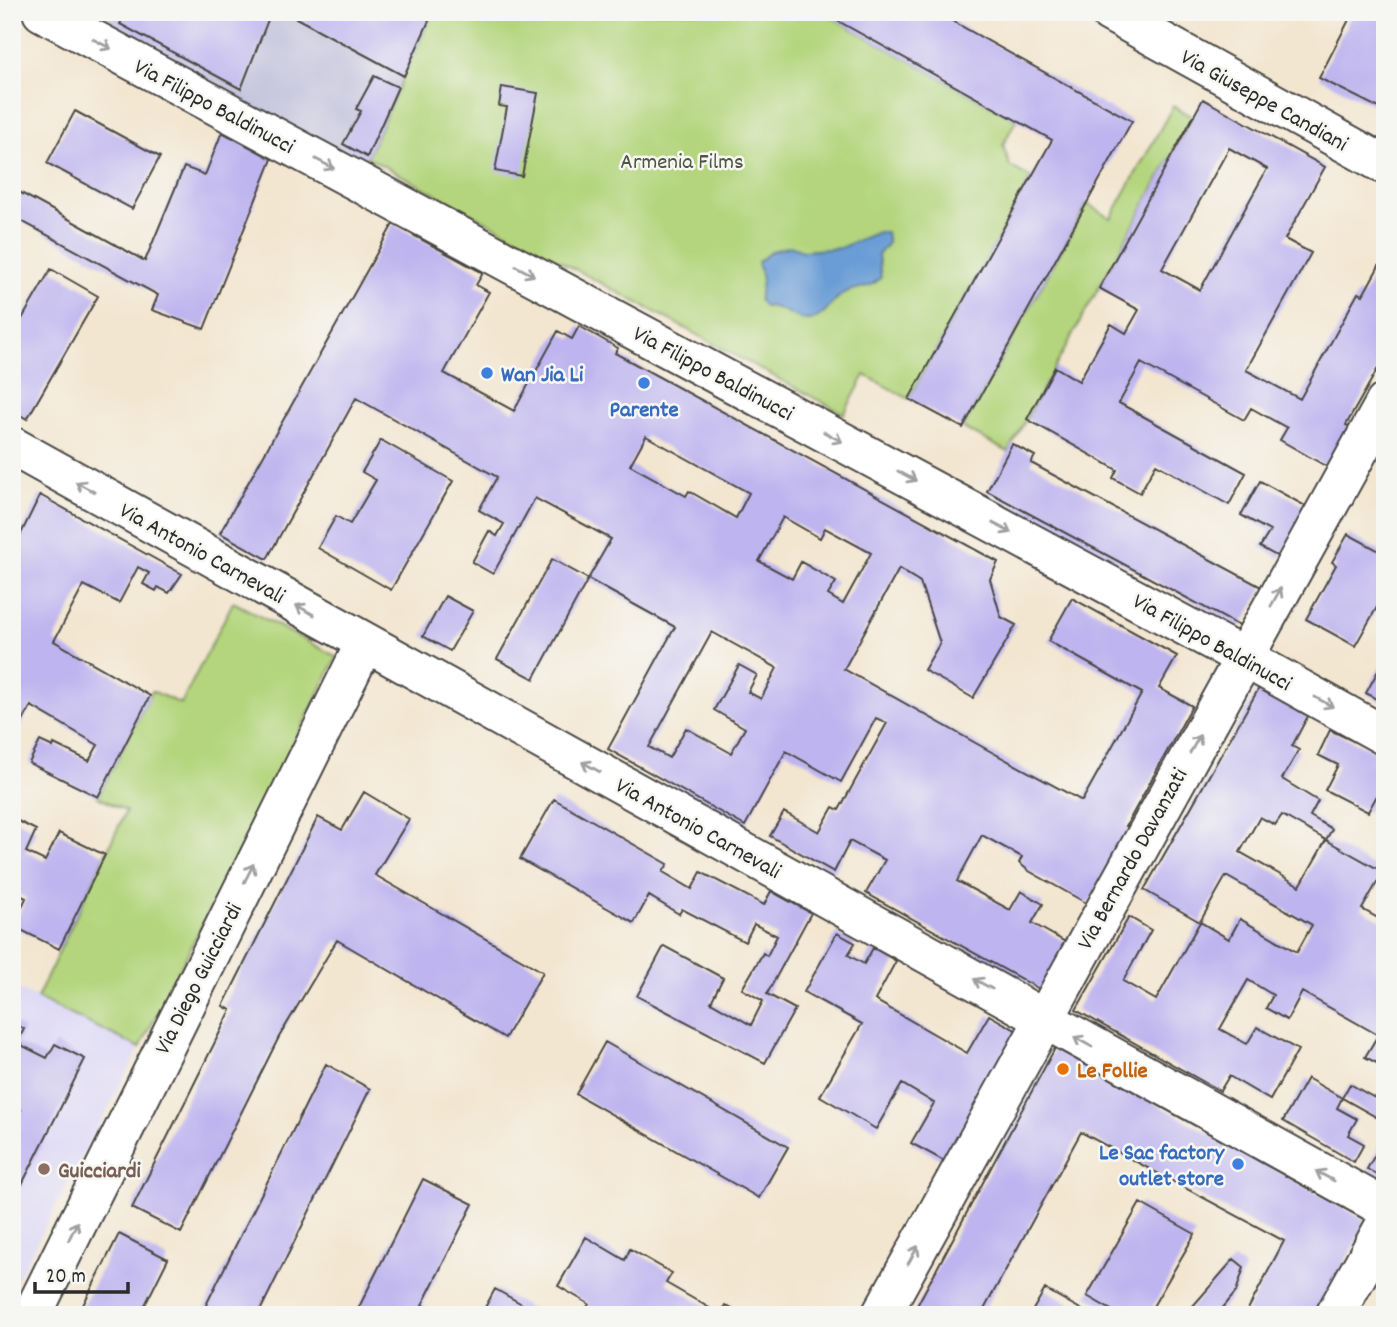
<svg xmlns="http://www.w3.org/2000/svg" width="1397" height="1327" font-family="Dekko,sans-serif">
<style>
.built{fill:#dcd6f6}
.industrial{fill:#c2c2dc}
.green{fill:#b4d57d;stroke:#708054;stroke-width:2}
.water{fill:#6a9dd6;stroke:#4a6480;stroke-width:2}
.building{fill:#beb4ef;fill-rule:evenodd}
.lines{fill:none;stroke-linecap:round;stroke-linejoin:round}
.minor-casing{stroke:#494744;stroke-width:42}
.minor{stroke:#fff;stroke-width:38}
.oneway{stroke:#a0a0a0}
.shop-dot{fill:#3f7fe0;stroke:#f6f6f2;stroke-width:2.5}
.food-dot{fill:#e8710a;stroke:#f6f6f2;stroke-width:2.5}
.education-dot{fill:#8d6e63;stroke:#f6f6f2;stroke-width:2.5}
.labels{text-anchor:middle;stroke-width:5;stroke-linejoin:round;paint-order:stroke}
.street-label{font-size:23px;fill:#2b2b2b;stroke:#f6f6f2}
.park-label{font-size:23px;fill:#4d5640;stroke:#f6f6f2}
.shop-label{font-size:23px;font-weight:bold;fill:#366cbe;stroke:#f6f6f2;text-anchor:start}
.food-label{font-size:23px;font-weight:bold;fill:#c56008;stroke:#f6f6f2;text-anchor:start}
.education-label{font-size:23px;font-weight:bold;fill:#785e54;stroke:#f6f6f2;text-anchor:start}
</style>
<rect width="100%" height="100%" fill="#f6f6f2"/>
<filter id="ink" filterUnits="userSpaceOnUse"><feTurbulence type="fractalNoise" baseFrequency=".0143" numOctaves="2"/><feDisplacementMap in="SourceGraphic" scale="14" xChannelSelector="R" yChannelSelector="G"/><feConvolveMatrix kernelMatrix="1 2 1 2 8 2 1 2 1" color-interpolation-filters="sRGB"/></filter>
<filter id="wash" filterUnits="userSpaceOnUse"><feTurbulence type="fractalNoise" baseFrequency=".00686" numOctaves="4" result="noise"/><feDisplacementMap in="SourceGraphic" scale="28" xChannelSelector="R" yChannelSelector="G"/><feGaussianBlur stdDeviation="1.57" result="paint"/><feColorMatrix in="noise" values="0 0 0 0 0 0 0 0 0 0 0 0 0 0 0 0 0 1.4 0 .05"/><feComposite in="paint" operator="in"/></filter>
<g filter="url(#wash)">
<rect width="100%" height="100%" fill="#f3e6d0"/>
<path class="built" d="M12 986 140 1048 12 1289Z"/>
<path class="industrial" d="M43 12H433L356 180Z"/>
<path class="green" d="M433 12H822L1016 120 1003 145 1010 166 1031 178 909 399 865 375 844 414 367 157Z
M1173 106 1193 117 1008 452 963 428 1087 204 1111 218Z
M233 602 337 657 140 1048 37 998 126 811 98 797 152 691 181 704Z"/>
<path class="water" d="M878 232H886L888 243 878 255 881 277C870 290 860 286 846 292 832 298 825 321 806 320 792 318 778 304 764 307L759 300 762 280 758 262 772 251 790 246 803 251 840 248Z"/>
<g id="blocks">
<path class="building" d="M126 12H271L241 89 120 24Z
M285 12H433L404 76Z
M822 12H936L1132 121 963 428 909 399 1052 140Z
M1353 12H1385V97L1379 108 1319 78Z
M374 76 398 87 367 157 343 144 361 111 356 109Z
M502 87 538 93 522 176 495 171 507 107 499 106Z
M1203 99 1325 167 1285 239 1311 253 1246 370 1300 399 1358 293 1363 295 1385 255V356L1346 425 1351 428 1329 468 1280 440 1287 428 1251 408 1244 420 1141 363 1119 403 1246 473 1229 505 1156 464 1140 493 1113 478 1117 470 1027 419 1055 367 1079 381 1111 324 1126 333 1139 310 1099 288ZM1229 148 1267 169 1200 290 1162 269Z
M75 111 160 157 132 209 47 163Z
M222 132 272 159 204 329 152 310 158 295 12 216V188L145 261 184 167 205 175Z
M393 224 483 273 476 285 489 292 444 373 514 411 558 331 572 339 579 326 618 348 615 353 998 562 990 579 1001 617 1016 625 973 698 924 670 940 643 920 582 899 569 844 669 988 750 1082 801 1142 693 1048 641 1072 598 1177 656 1159 688 1192 706 1126 826 1131 828 1088 904 1029 871 1019 863 1022 857 982 835 957 881 1010 910 1021 891 1043 904 1032 923 1067 943 1041 990 866 893 885 860 850 841 834 872 770 836 784 812 819 832 833 807 839 810 887 723 876 718 841 782 786 751 745 826 608 749 675 627 588 579 611 539 535 498 493 574 472 562 489 531 497 536 504 524 479 510 497 477 356 398 267 559 220 533ZM646 436 749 493 736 518 689 491 686 496 630 465ZM783 517 820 538 825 528 871 553 843 604 828 595 836 582 801 562 792 579 759 561ZM712 632 777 668 761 699 748 692 757 675 739 665 714 710 745 728 731 753 686 728 669 758 649 747Z
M51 269 98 296 27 419 12 410V336Z
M381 440 453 481 391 590 318 548 336 516 350 524 376 480 362 472Z
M1012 444 1035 456 1031 463 1263 588 1241 627 987 491Z
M1260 481 1307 507 1280 558 1260 547 1270 531 1241 515Z
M40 495 182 574 169 593 158 587 156 591 143 584 149 573 138 567 119 603 84 585 54 641 150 696 98 797 29 763 40 741 53 747 54 744 89 761 98 745 31 706 12 742V552Z
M1348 534 1385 554V593L1355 646 1306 619 1336 565 1332 562Z
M552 559 588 579 534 679 497 659Z
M445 596 473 611 450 651 423 636Z
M1385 658V704L1366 693Z
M1259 688 1308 716 1292 746 1299 750 1282 779 1318 801 1310 816 1332 829 1326 840 1282 815 1275 825 1260 817 1240 852 1300 886 1326 840 1383 872 1362 909 1385 922V1074L1378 1070 1381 1065 1365 1057 1378 1035 1302 992 1287 1020 1266 1008 1273 995 1248 980 1220 1029 1247 1044 1257 1027 1298 1050 1270 1100 1229 1076 1220 1091 1076 1010 1129 917 1151 930 1123 981 1156 1000 1200 922 1229 939 1240 919 1297 952 1312 925 1226 876 1200 922 1144 890Z
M1330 730 1385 756V781L1368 812 1325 790 1338 765 1318 755Z
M364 792 409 819 375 875 543 972 505 1038 337 940 279 1037 181 1233 132 1208 231 1010 223 1006 318 817 342 830Z
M554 799 668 864 663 872 692 889 701 872 764 905 771 891 811 913 767 994 795 1009 765 1063 637 996 664 946 723 978 711 1002 751 1025 763 1001 742 989 763 953 767 956 777 936 754 924 745 942 682 909 679 914 649 896 634 923 520 859Z
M12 818 36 830 26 852 45 861 59 833 105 855 59 949 13 926 26 898 12 891Z
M837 933 855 943 848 955 864 964 873 948 896 961 875 1000 967 1053 989 1015 1017 1031 944 1161 911 1143 934 1103 902 1084 876 1129 820 1096 862 1024 804 992Z
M12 1022 24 1029 17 1043 47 1058 55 1044 85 1059 12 1204V1122L21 1110 12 1106Z
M605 1042 788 1147 759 1198 576 1094Z
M1055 1048 1367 1221 1316 1315H1245L1284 1241 1081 1132 981 1315H912Z
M326 1064 370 1089 258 1315H201Z
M1307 1078 1342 1098 1350 1084 1385 1104 1378 1118 1342 1098 1337 1108 1357 1119 1348 1135 1364 1144 1354 1162 1283 1121Z
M1385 1137V1179L1367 1169Z
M423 1179 473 1204 422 1305 441 1315H355Z
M1140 1203 1195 1234 1148 1315H1120L1087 1296Z
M119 1234 168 1259 140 1315H78Z
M586 1237 625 1260 630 1249 672 1273 666 1283 720 1314 725 1305 743 1315H588L584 1312 589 1304 558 1286Z
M1234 1259 1244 1267 1236 1292 1217 1315H1185Z
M495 1289 522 1304 540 1315H481Z
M1045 1289 1091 1315H1030Z"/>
</g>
</g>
<g filter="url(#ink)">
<use href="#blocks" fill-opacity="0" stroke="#494744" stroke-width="2"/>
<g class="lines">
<g class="minor-casing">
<path id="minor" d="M42 12 1243 657 1385 736
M1109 12 1385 165
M12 446 1385 1208
M32 1315 365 643
M881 1315 1385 403
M1335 1315 1385 1225"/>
</g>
<use href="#minor" class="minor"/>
</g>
<defs><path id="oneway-shaft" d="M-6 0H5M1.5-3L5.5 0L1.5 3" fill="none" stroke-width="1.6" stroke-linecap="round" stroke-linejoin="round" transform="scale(1.75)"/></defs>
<g class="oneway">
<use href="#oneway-shaft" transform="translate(102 44) rotate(28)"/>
<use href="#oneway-shaft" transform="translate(325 164) rotate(28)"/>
<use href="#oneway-shaft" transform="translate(525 271) rotate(28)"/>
<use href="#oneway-shaft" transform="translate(833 437) rotate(28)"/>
<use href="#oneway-shaft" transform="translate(907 476) rotate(28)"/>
<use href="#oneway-shaft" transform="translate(85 487) rotate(-151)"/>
<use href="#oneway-shaft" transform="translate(1002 528) rotate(28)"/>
<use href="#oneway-shaft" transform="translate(1276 597) rotate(-61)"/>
<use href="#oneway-shaft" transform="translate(305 610) rotate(-151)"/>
<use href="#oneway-shaft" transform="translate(1324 702) rotate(29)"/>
<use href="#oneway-shaft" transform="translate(1195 744) rotate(-61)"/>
<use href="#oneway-shaft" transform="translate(591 767) rotate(-151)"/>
<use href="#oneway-shaft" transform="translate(249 873) rotate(-63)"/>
<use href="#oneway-shaft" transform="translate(983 984) rotate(-151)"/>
<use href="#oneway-shaft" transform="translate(1083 1042) rotate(-151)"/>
<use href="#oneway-shaft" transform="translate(1325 1176) rotate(-151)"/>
<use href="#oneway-shaft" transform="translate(73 1231) rotate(-64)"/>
<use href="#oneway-shaft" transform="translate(913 1255) rotate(-61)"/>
</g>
</g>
<g class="shop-dot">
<circle cx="487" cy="373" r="7"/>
<circle cx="644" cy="383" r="7"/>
<circle cx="1238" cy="1164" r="7"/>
</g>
<circle class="food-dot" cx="1063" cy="1069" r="7"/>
<circle class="education-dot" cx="44" cy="1169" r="7"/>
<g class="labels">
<g class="street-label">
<text transform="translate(1265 99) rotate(29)" y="8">Via Giuseppe Candiani</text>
<text transform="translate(215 105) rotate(28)" y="8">Via Filippo Baldinucci</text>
<text transform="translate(714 372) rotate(28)" y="8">Via Filippo Baldinucci</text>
<text transform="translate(203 552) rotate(29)" y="8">Via Antonio Carnevali</text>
<text transform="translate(1213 641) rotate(29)" y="8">Via Filippo Baldinucci</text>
<text transform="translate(699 827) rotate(29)" y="8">Via Antonio Carnevali</text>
<text transform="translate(1131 858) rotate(-61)" y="8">Via Bernardo Davanzati</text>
<text transform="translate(197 978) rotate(-63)" y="8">Via Diego Guicciardi</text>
</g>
<g class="park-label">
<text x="682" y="168">Armenia Films</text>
</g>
<g class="shop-label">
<text x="501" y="381">Wan Jia Li</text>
<text x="644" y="416" text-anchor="middle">Parente</text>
<text x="1224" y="1159" text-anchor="end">Le Sac factory<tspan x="1224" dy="26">outlet store</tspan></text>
</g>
<g class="food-label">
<text x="1077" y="1077">Le Follie</text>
</g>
<g class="education-label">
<text x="58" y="1177">Guicciardi</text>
</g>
</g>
<rect width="1397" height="1327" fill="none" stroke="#f6f6f2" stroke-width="42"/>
<path d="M35 1282v10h93v-10" fill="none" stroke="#2b2b2b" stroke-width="3.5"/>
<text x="46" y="1282" font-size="21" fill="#2b2b2b" stroke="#f6f6f2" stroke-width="5" paint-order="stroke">20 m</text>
</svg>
